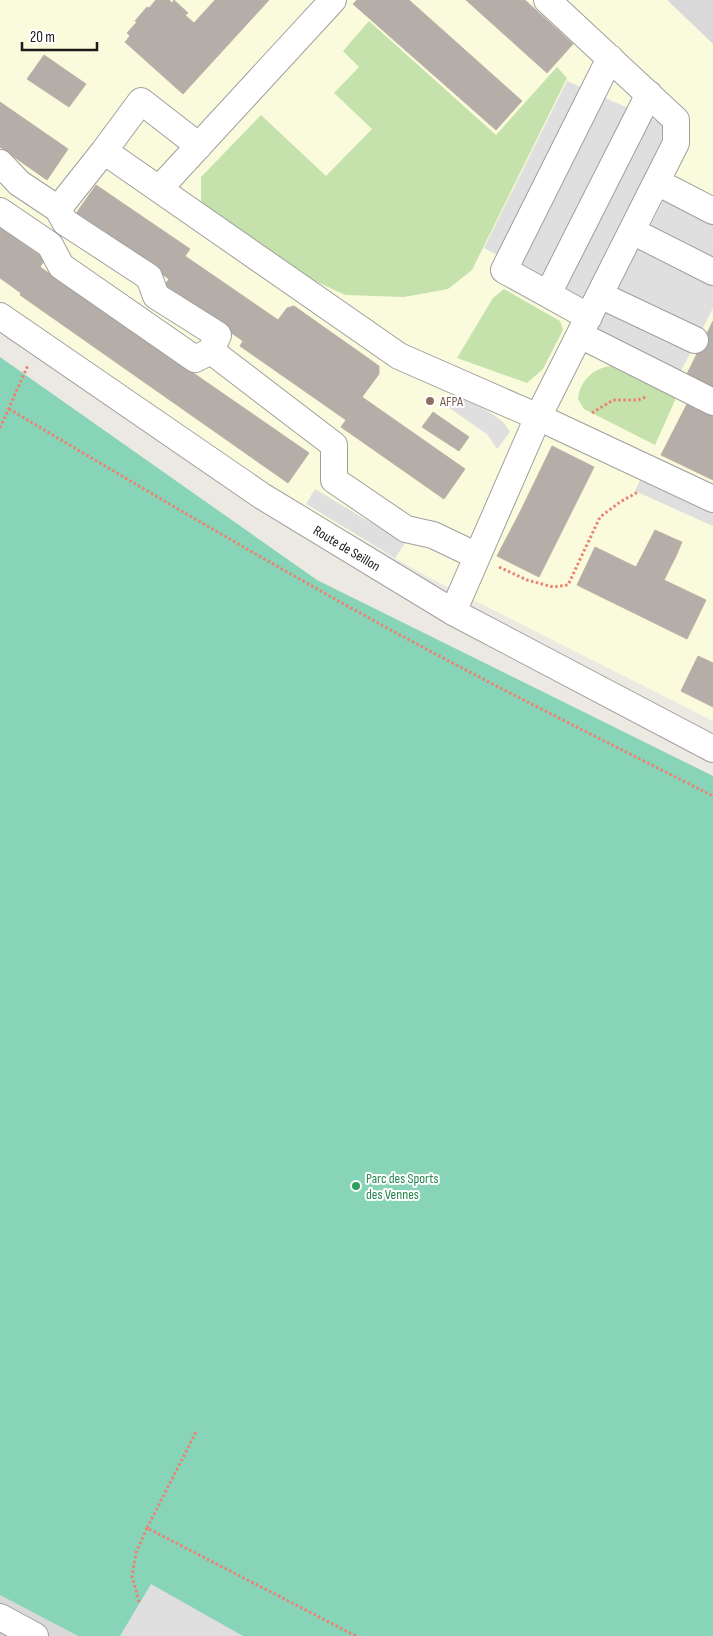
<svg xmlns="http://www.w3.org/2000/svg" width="713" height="1636" font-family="'Sofia Sans Condensed',sans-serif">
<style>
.residential{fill:#d9d9d9}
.education{fill:#fafbdc}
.grass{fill:#c5e2ac}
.pitch{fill:#87d4b8}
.parking{fill:#dfdfdf}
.building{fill:#b5aea8;stroke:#bcb0a6}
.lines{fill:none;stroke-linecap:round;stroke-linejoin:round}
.minor-casing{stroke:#9f9f9f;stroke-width:28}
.path{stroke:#eb8374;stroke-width:3;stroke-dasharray:2.5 2.5;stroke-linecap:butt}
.minor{stroke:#fff;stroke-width:26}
.education-dot{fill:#8d6e63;stroke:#fff;stroke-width:2}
.leisure-dot{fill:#2e9e5b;stroke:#fff;stroke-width:2}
.labels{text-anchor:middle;stroke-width:4;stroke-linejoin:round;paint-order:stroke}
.education-label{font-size:14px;fill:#785e54;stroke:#fff;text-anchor:start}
.street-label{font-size:14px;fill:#1b1b1b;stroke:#fff}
.leisure-label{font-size:14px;fill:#27864d;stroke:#fff;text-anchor:start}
</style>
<rect width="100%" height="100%" fill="#ece9e2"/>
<path class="residential" d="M667 0H713V44Z
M0 1595 78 1636H0Z"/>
<path class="education" d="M0 0H667L713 44V721L432 579 292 500 0 302Z"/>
<path class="grass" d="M369 21 496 135 557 67 567 78 472 270 448 289 404 297 345 295 292 270 215 217 201 201V177L261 115 326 176 372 129 334 93 359 67 343 51Z
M504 289 560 321 563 330 543 369 527 383 457 358 493 298Z
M611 366 676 398 655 445 584 409 578 399C580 381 593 368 611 366Z"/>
<path class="pitch" d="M0 357 317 580 713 776V1636H78L0 1595Z"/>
<path class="parking" d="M567 81 664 124 661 145 583 299 484 248Z
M674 180 713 200V308L680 373 596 330Z
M456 391 494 415 504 423 510 432 497 449 488 435 448 407Z
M643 474 713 505V526L635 491Z
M315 489 405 543 395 558 306 504Z
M151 1584 243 1636H120Z"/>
<path class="building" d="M156 0H169L172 3 174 0 188 13 185 15 194 23 215 0H269L183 94 125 42 130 36 127 33 137 22 135 21 147 7 149 8Z
M357 0H409L522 101 496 130 353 4Z
M466 0H525L573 44 547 73Z
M44 55 86 84 69 107 27 79Z
M0 102 68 149 47 180 0 147Z
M96 185 190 249 185 256 278 320 287 308 294 306 379 366V374L362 397 465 469 444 499 341 427 346 420 240 346 243 341 164 286 169 279 75 215Z
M0 228 45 259 40 267 309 453 288 483 20 295 21 293 0 278Z
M713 321V389L686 376Z
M688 402 713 415V480L661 455Z
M433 412 469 437 459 451 422 427Z
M552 446 594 467 539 577 497 556 518 516 522 518 527 507 523 506Z
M523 506 527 507 522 518 518 516Z
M655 530 677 540 671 554 676 556 664 580 706 600 687 639 577 585 595 547 636 567Z
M677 540 682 542 676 556 671 554Z
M698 656 713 663V707L681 691Z"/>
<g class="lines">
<g class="minor-casing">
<path id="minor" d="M104 151 141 101 199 146
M0 163 19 183 58 209 104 151 399 356 538 417 713 499
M657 182 713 211
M159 189 333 0
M0 211 50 245 61 266 195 359 211 351 218 335 156 296 149 277 65 222 58 209
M632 231 713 272
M548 294 649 94
M600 295 695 340
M0 316 262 496 453 612 713 749
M589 317 504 270 610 58
M580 335 713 402
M211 351 334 445V480L406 529 433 535 477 556
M453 612 538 417 676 143V120L547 0
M0 1617 35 1636"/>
</g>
<path class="path" d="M9 409C120 475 231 541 344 604 465 672 589 733 713 796
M592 413 613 400H638L646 397
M0 428 28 365
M499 567 527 580 553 587 568 585 600 517 620 502 638 492
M147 1528 197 1430
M139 1602 132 1576 136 1553 147 1528 356 1636"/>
<use href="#minor" class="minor"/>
</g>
<circle class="education-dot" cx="430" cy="401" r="5"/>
<circle class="leisure-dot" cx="356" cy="1186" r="5"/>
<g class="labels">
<g class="education-label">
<text x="440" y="406">AFPA</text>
</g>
<g class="street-label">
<text transform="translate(347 548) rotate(31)" y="5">Route de Seillon</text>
</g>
<g class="leisure-label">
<text x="366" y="1183">Parc des Sports<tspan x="366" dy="16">des Vennes</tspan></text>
</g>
</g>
<path d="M22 42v8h75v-8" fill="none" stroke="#1b1b1b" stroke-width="2.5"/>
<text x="30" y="42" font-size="15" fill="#1b1b1b" stroke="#ffffff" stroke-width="4" paint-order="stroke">20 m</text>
</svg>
